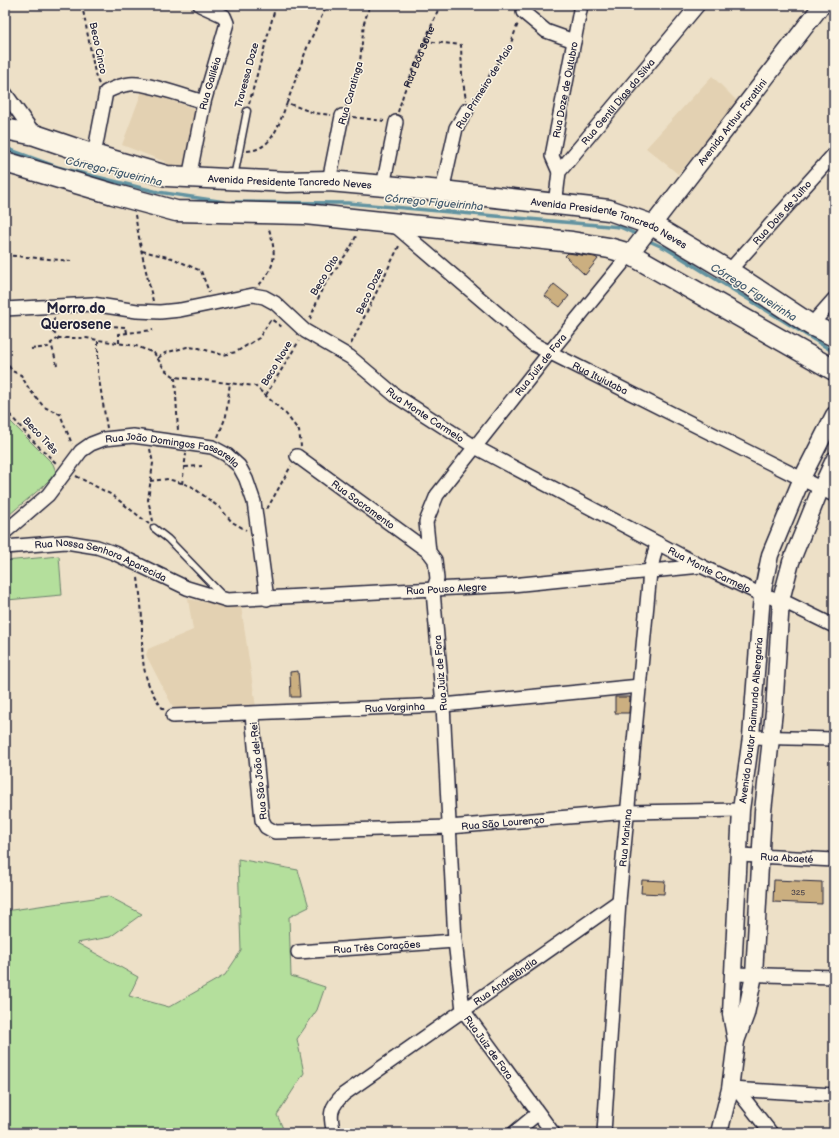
<svg xmlns="http://www.w3.org/2000/svg" width="839" height="1138" font-family="'Balsamiq Sans',sans-serif">
<style>
.built{fill:#e3d1b2}
.green{fill:#b4df9c;stroke:#6b806c}
.lines{fill:none;stroke-linecap:round;stroke-linejoin:round}
.stream{stroke:#6293a1;stroke-width:3.5}
.building{fill:#cbaf80;stroke:#22223b}
.service-casing{stroke:#22223b;stroke-width:9}
.minor-casing{stroke:#22223b;stroke-width:16}
.tertiary-casing{stroke:#22223b;stroke-width:19}
.primary-casing{stroke:#22223b;stroke-width:23}
.path{stroke:#22223b;stroke-width:2;stroke-dasharray:4 3;stroke-linecap:butt}
.service{stroke:#fcf5e5;stroke-width:6}
.minor{stroke:#fcf5e5;stroke-width:13}
.tertiary{stroke:#fcf5e5;stroke-width:16}
.primary{stroke:#fcf5e5;stroke-width:20}
.labels{text-anchor:middle;stroke-width:3;stroke-linejoin:round;paint-order:stroke}
.number-label{font-size:8px;fill:#4c454c}
.street-label{font-size:10px;fill:#22223b;stroke:#fcf5e5}
.water-label{font-size:11px;font-style:italic;fill:#425a6e;stroke:#fcf5e5}
.district-label{font-size:14px;font-weight:bold;fill:#22223b;stroke:#fcf5e5}
</style>
<rect width="100%" height="100%" fill="#ede0c7"/>
<filter id="ink" filterUnits="userSpaceOnUse"><feTurbulence type="fractalNoise" baseFrequency=".025" numOctaves="2"/><feDisplacementMap in="SourceGraphic" scale="8" xChannelSelector="R" yChannelSelector="G"/><feConvolveMatrix kernelMatrix="1 2 1 2 8 2 1 2 1" color-interpolation-filters="sRGB"/></filter>
<g filter="url(#ink)">
<path class="built" d="M712 76 739 103 678 174 646 148Z
M142 91 199 110 184 172 165 165 166 162 122 145Z
M188 599 228 606H241L256 707 175 711 146 655 148 649 193 630Z"/>
<path class="green" d="M5 416 53 464 56 472C42 490 21 503 5 519Z
M59 556 62 595 7 600 5 561Z
M238 859 298 870 309 907 289 917 291 976 325 987 317 1010 297 1039 304 1073 277 1115 285 1133H5V911L108 896 142 914 110 937 77 943 138 977 129 996 169 1007 225 975 241 951Z"/>
<g class="lines">
<path class="stream" d="M5 148 57 167 158 192 225 202
M233 202 348 203 620 227 640 236
M647 240 667 249 834 352"/>
</g>
<path class="building" d="M568 253 595 257 598 259 585 275 565 256Z
M554 284 569 296 560 307 545 296Z
M298 671 300 697H291L290 672Z
M615 697H630L629 713H615Z
M642 880 665 881 664 894 641 893Z
M774 880 822 882V904L773 902Z"/>
<g class="lines">
<g class="service-casing">
<path id="service" d="M234 177 247 111
M154 528 168 539 222 595"/>
</g>
<g class="minor-casing">
<g id="minor">
<path d="M830 5 834 8"/>
<path d="M523 12 546 31 574 41"/>
<path d="M5 93 35 135"/>
<path d="M94 155 106 92C114 88 121 85 130 84 145 82 187 97 204 102"/>
<path id="s2" d="M559 172 552 156 581 5"/>
<path id="s3" d="M189 178 204 102 227 23 224 16 200 5"/>
<path d="M329 181 342 116"/>
<path d="M383 186 396 122"/>
<path d="M442 191 456 128 467 110"/>
<path id="s4" d="M555 205 559 172 698 5"/>
<path id="s5" d="M392 223 533 344 834 495"/>
<path id="s6" d="M729 271 834 154"/>
<path id="s7" d="M5 309 92 304 137 311 160 312 180 310 253 295 264 297 275 303 305 331 350 357 396 396 475 447 701 566 762 595 781 600 834 626"/>
<path d="M811 325 834 299"/>
<path id="s8" d="M297 456 429 552"/>
<path id="s9" d="M5 532 48 495 81 451 91 444 104 439 133 436 212 447 227 455 239 466 246 479 254 502 267 599"/>
<path id="s10" d="M5 547 66 542 97 547 114 553 187 588 227 600 512 585 701 566"/>
<path id="s11" d="M252 714 262 820 266 827 275 832 449 827 628 812 741 810"/>
<path id="s12" d="M173 716 443 705 640 686"/>
<path d="M751 737 834 739"/>
<path id="s13" d="M739 855 834 860"/>
<path id="s14" d="M298 952 455 941"/>
<path d="M733 974 834 977"/>
<path d="M730 1089 834 1095"/>
<path d="M738 1091 771 1133"/>
<path id="s15" d="M334 1133C329 1114 330 1107 344 1094L619 901"/>
<path d="M514 1133 537 1114"/>
<path id="s16" d="M553 1133 463 1010 455 941 443 705 433 591 437 579 435 560 429 552 426 522 437 495 550 352 630 254"/>
<path id="s17" d="M604 1133 619 901 650 572 657 543"/>
</g>
</g>
<g class="tertiary-casing">
<g id="tertiary">
<path id="s18" d="M630 254 822 5"/>
<path id="s19" d="M736 1041 731 1014 741 810 751 737 762 595 770 555 802 478 834 415"/>
<path d="M719 1133 730 1089 736 1041 746 1014 754 975 763 811 774 711 781 600 791 562 821 488 834 460"/>
</g>
</g>
<g class="primary-casing">
<g id="primary">
<path id="s20" d="M5 129 35 135 94 155 167 176 287 182 329 181 442 191 609 210 652 225 729 271 811 325 834 336"/>
<path d="M5 162 113 194 176 211 305 214 572 242 609 248 630 254 834 370"/>
</g>
</g>
<g class="path">
<path d="M82 5 96 78 99 84"/>
<path d="M425 41 461 45 462 75 466 100"/>
<path d="M473 100 511 43 518 23"/>
<path d="M287 103 308 45 327 5"/>
<path d="M249 104 276 5"/>
<path d="M346 106 360 62 364 23 370 5"/>
<path id="s1" d="M398 112 404 92 440 5"/>
<path d="M353 117 384 121"/>
<path d="M247 151C273 150 279 123 287 103L314 113 331 115"/>
<path d="M135 215 142 254 153 301"/>
<path d="M142 251 172 258 201 271 209 292"/>
<path d="M5 255 71 261"/>
<path d="M259 285C277 265 276 253 269 229"/>
<path d="M54 318 53 332 59 338H86L136 346 154 353 165 370 175 377 255 386 286 414 299 431 301 446"/>
<path d="M310 319 322 289 351 247 357 234"/>
<path d="M107 326 126 327 127 333"/>
<path d="M98 341V373L107 428"/>
<path d="M119 343V334L153 330"/>
<path d="M351 344 400 244"/>
<path d="M31 349 48 347 51 343"/>
<path d="M158 358 165 353 187 347 199 348 223 355 236 352 259 338 271 319 282 327"/>
<path d="M5 360 12 371 21 375 29 389 44 407 60 414 72 444"/>
<path d="M57 365 51 343 59 338"/>
<path d="M175 377 178 431"/>
<path d="M266 395 299 341"/>
<path d="M5 409 30 438 57 464"/>
<path d="M218 437 226 416 230 382"/>
<path d="M150 449 153 463 148 500 153 521"/>
<path d="M185 467 202 466"/>
<path d="M76 476 112 495 149 524"/>
<path d="M150 481 168 479 191 486 220 508 232 522 246 530"/>
<path d="M182 484 186 454"/>
<path d="M267 509 291 466"/>
<path d="M138 578C140 593 142 609 142 625 142 658 141 682 164 710"/>
</g>
<use href="#service" class="service"/>
<use href="#minor" class="minor"/>
<use href="#tertiary" class="tertiary"/>
<use href="#primary" class="primary"/>
</g>
</g>
<g class="labels">
<g class="number-label">
<text x="798" y="895">325</text>
</g>
<g class="street-label">
<text transform="translate(99 48) rotate(78)" y="4">Beco Cinco</text>
<text dy="4" stroke="none"><textPath href="#s1" startOffset="59">Rua Boa Sorte</textPath></text>
<text transform="translate(246 75) rotate(-75)" y="4">Travessa Doze</text>
<text dy="4" stroke="none"><textPath href="#s3" startOffset="97">Rua Galiléia</textPath></text>
<text transform="translate(484 86) rotate(-58)" y="4">Rua Primeiro de Maio</text>
<text dy="4" stroke="none"><textPath href="#s2" startOffset="85">Rua Doze de Outubro</textPath></text>
<text transform="translate(350 93) rotate(-74)" y="4">Rua Caratinga</text>
<text dy="4" stroke="none"><textPath href="#s4" startOffset="125">Rua Gentil Dias da Silva</textPath></text>
<text dy="4" stroke="none"><textPath href="#s18" startOffset="167">Avenida Arthur Forattini</textPath></text>
<text dy="4" stroke="none"><textPath href="#s20" startOffset="292">Avenida Presidente Tancredo Neves</textPath></text>
<text dy="4" stroke="none"><textPath href="#s6" startOffset="79">Rua Dois de Julho</textPath></text>
<text dy="4" stroke="none"><textPath href="#s20" startOffset="616">Avenida Presidente Tancredo Neves</textPath></text>
<text transform="translate(324 275) rotate(-59)" y="4">Beco Oito</text>
<text transform="translate(369 291) rotate(-65)" y="4">Beco Doze</text>
<text transform="translate(276 363) rotate(-59)" y="4">Beco Nove</text>
<text dy="4" stroke="none"><textPath href="#s16" startOffset="840">Rua Juiz de Fora</textPath></text>
<text dy="4" stroke="none"><textPath href="#s5" startOffset="261">Rua Ituiutaba</textPath></text>
<text dy="4" stroke="none"><textPath href="#s7" startOffset="462">Rua Monte Carmelo</textPath></text>
<text transform="translate(41 435) rotate(47)" y="4">Beco Três</text>
<text dy="4" stroke="none"><textPath href="#s9" startOffset="209">Rua João Domingos Fassarella</textPath></text>
<text dy="4" stroke="none"><textPath href="#s8" startOffset="82">Rua Sacramento</textPath></text>
<text dy="4" stroke="none"><textPath href="#s10" startOffset="99">Rua Nossa Senhora Aparecida</textPath></text>
<text dy="4" stroke="none"><textPath href="#s7" startOffset="786">Rua Monte Carmelo</textPath></text>
<text dy="4" stroke="none"><textPath href="#s10" startOffset="453">Rua Pouso Alegre</textPath></text>
<text transform="translate(440 673) rotate(-95)" y="4">Rua Juiz de Fora</text>
<text dy="4" stroke="none"><textPath href="#s12" startOffset="222">Rua Varginha</textPath></text>
<text dy="4" stroke="none"><textPath href="#s19" startOffset="322">Avenida Doutor Raimundo Albergaria</textPath></text>
<text transform="translate(258 771) rotate(-96)" y="4">Rua São João del-Rei</text>
<text dy="4" stroke="none"><textPath href="#s11" startOffset="353">Rua São Lourenço</textPath></text>
<text dy="4" stroke="none"><textPath href="#s17" startOffset="296">Rua Mariana</textPath></text>
<text dy="4" stroke="none"><textPath href="#s13" startOffset="48">Rua Abaeté</textPath></text>
<text dy="4" stroke="none"><textPath href="#s14" startOffset="79">Rua Três Corações</textPath></text>
<text dy="4" stroke="none"><textPath href="#s15" startOffset="240">Rua Andrelândia</textPath></text>
<text transform="translate(489 1047) rotate(54)" y="4">Rua Juiz de Fora</text>
</g>
<g class="water-label">
<text transform="translate(114 171) rotate(13)" y="4">Córrego Figueirinha</text>
<text transform="translate(434 202) rotate(5)" y="4">Córrego Figueirinha</text>
<text transform="translate(754 292) rotate(32)" y="4">Córrego Figueirinha</text>
</g>
<g class="district-label">
<text x="76" y="313">Morro do<tspan x="76" dy="16">Querosene</tspan></text>
</g>
</g>
<rect width="839" height="1138" fill="none" stroke="#fcf5e5" stroke-width="20"/>
<rect x="10" y="10" width="819" height="1118" fill="none" stroke="#22223b" stroke-width="1.5" filter="url(#ink)"/>
</svg>
